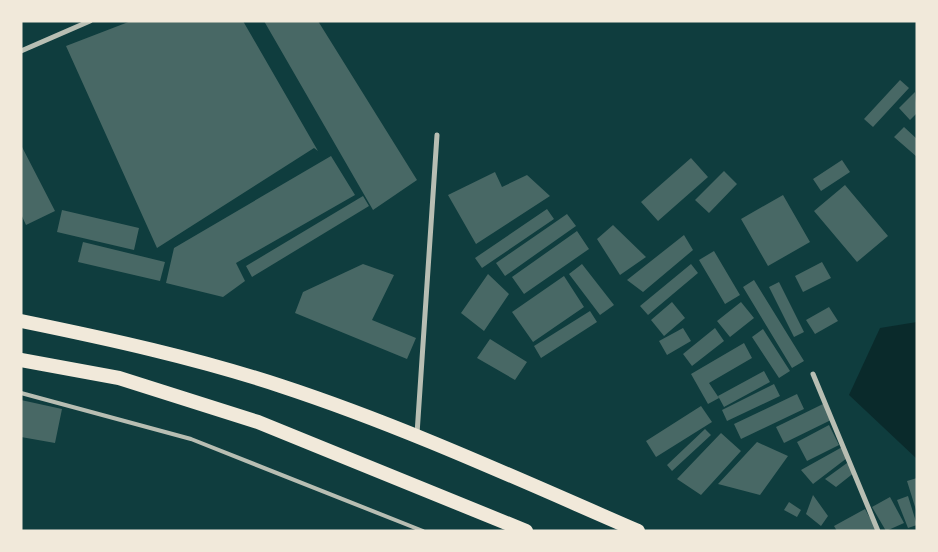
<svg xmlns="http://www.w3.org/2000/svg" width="938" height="552" font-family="'DejaVu Sans',sans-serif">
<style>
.water{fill:#0a2a2b}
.building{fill:#486865}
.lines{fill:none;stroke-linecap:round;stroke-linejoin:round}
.service{stroke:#b8beb3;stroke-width:4}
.minor{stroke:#b8beb3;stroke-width:5}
.trunk{stroke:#f1e9da;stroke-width:14}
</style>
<rect width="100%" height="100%" fill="#0f3d3e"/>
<path class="water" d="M917 322V459L849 395 880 328Z"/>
<path class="building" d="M131 21H243L318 151 314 148 157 248 66 46Z
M264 21H318L417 180 373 210Z
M900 80 909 88 873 127 864 119Z
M915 92 917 113 910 120 899 108Z
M904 127 917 139V157L894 137Z
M21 145 55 211 26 225 21 214Z
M331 156 355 195 236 263 245 281 223 297 166 283 174 248Z
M691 158 708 177 658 221 641 202Z
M842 160 850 172 821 191 813 179Z
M724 171 737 184 709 213 695 200Z
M495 172 502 187 527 175 550 196 476 244 448 195Z
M845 185 888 236 857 262 814 211Z
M783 195 810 242 768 266 741 219Z
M363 196 369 206 252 277 246 266Z
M547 209 554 219 482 268 475 258Z
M62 210 139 228 134 250 57 232Z
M567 214 576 226 505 276 496 263Z
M613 225 646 257 620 275 597 239Z
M577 231 589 249 524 294 512 277Z
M684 235 693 250 643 292 627 280Z
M83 242 165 262 160 281 78 262Z
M714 251 740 295 725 304 699 260Z
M822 262 831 278 803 292 795 276Z
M363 264 394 275 372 320 416 338 407 359 295 313 303 292Z
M582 264 614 305 600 315 569 274Z
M691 264 698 273 648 315 640 306Z
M488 274 509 294 484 331 461 313Z
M564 276 584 307 533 342 512 312Z
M754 280 804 361 792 368 743 287Z
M779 282 804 332 794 337 769 287Z
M672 302 685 318 664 336 651 320Z
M741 302 754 318 730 337 717 321Z
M829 307 838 321 815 334 806 320Z
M590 311 597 322 541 358 534 346Z
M683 328 691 341 667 355 659 341Z
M715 328 724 341 692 366 683 354Z
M763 329 790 371 779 378 752 337Z
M490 339 527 362 515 380 477 358Z
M744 343 752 358 709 383 719 398 708 404 691 374Z
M764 371 770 382 724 407 718 396Z
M774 384 780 396 727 421 722 410Z
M797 394 804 409 741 439 734 424Z
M21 400 62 409 55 443 21 437Z
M823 404 831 420 784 443 776 427Z
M701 406 712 422 656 457 646 441Z
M829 425 839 445 807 461 797 442Z
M705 429 711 435 672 471 667 465Z
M721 433 741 451 701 495 677 479Z
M757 442 788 456 760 495 718 484Z
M844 446 847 458 813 484 801 470Z
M847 463 855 472 836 487 825 479Z
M917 478V510H916L907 481Z
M813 495 828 516 821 526 806 514Z
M908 496 917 525 908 528 897 500Z
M890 497 904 523 886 531 872 507Z
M789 502 801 510 797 517 784 510Z
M865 509 877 531H837L834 526Z"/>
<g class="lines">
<path class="service" d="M21 393 191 439 423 531"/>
<path class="minor" d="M21 51 90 21
M813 374 878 531
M417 434 437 135"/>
<path class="trunk" d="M21 321C109 339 196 358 281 386 403 426 520 480 638 531
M21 360 119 378 258 422 526 531"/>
</g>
<rect width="938" height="552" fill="none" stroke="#f1e9da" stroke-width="45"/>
</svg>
